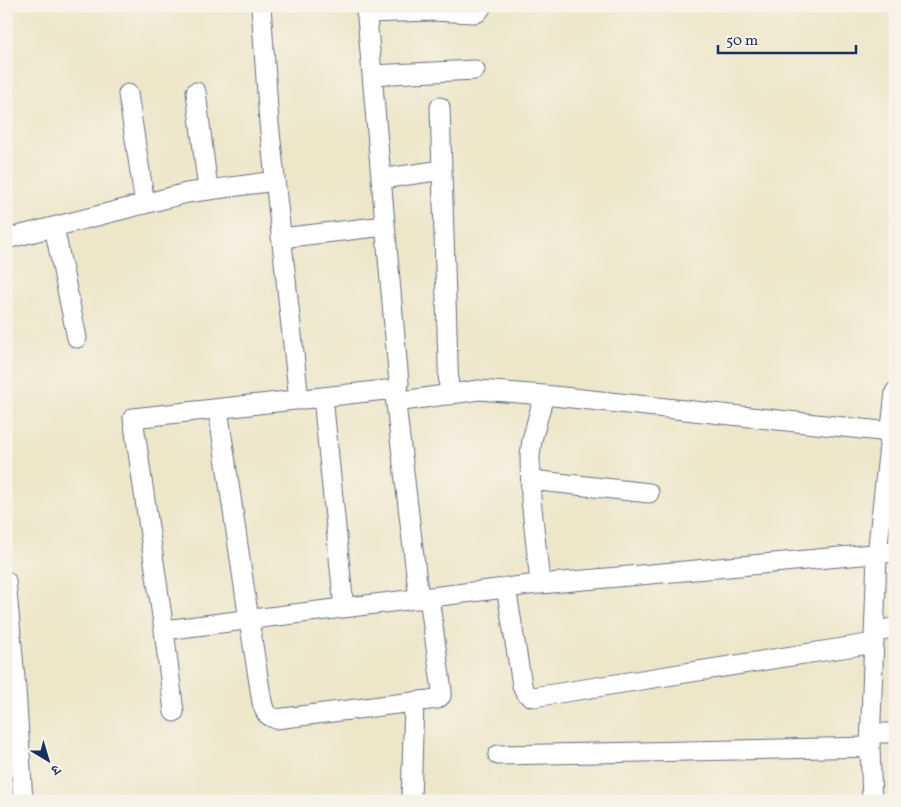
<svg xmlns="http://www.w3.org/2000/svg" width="901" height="807" font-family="Vollkorn,'Noto Serif Devanagari',serif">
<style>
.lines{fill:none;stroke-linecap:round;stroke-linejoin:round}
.minor-casing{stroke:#646f83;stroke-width:21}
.minor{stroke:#fff;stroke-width:19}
</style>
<rect width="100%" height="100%" fill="#f7f3e8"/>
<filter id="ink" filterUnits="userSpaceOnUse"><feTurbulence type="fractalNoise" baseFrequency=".02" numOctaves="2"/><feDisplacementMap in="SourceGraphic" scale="10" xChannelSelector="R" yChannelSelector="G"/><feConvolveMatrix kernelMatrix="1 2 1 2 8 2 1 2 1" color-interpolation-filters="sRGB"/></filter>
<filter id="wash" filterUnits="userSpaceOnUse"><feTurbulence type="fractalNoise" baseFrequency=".0096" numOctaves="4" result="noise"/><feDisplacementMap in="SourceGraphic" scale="20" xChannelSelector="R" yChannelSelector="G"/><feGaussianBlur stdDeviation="1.12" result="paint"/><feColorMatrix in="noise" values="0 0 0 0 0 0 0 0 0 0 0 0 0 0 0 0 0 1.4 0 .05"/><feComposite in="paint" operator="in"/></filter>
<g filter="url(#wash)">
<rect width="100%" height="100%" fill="#ede6c9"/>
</g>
<g filter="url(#ink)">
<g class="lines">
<g class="minor-casing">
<path id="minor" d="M261 6 269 123 299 400
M366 6 399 383 398 390 395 396
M366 13 432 11 474 13 478 12 482 6
M372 75 475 70
M196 92 208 190
M128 94 145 204
M440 107 449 395
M381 179 442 170
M54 227 77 338
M281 238 385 226
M6 239 187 193 275 181
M323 397 344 608
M396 402 479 390 544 395 890 432
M218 409 249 620 262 702C265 712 265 715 276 719L437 699 441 696 442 691 429 597
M531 480 649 493
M6 581 16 689 23 801
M540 583 531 499 530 456 532 440 544 395
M506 587 522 685C525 692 526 695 534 697L874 643
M164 630 529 585 895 552
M874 633 895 627
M174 712 164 630 133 418 385 390 391 392 395 396 419 599
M871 733H895
M498 755 870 747
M411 801 414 702
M872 801 870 747 877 554 895 392"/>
</g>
<use href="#minor" class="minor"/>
</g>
</g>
<rect width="901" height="807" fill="none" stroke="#f7f3e8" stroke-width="25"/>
<g transform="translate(48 760) rotate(142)" stroke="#f7f3e8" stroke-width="4" paint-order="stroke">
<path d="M0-4L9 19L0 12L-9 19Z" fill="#1b2f5e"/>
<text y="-8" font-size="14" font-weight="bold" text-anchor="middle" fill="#1b2f5e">उ</text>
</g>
<path d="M718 45v8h138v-8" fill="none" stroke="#1b2f5e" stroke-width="2.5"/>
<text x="726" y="45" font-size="15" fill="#1b2f5e" stroke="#f7f3e8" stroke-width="4" paint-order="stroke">50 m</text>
</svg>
